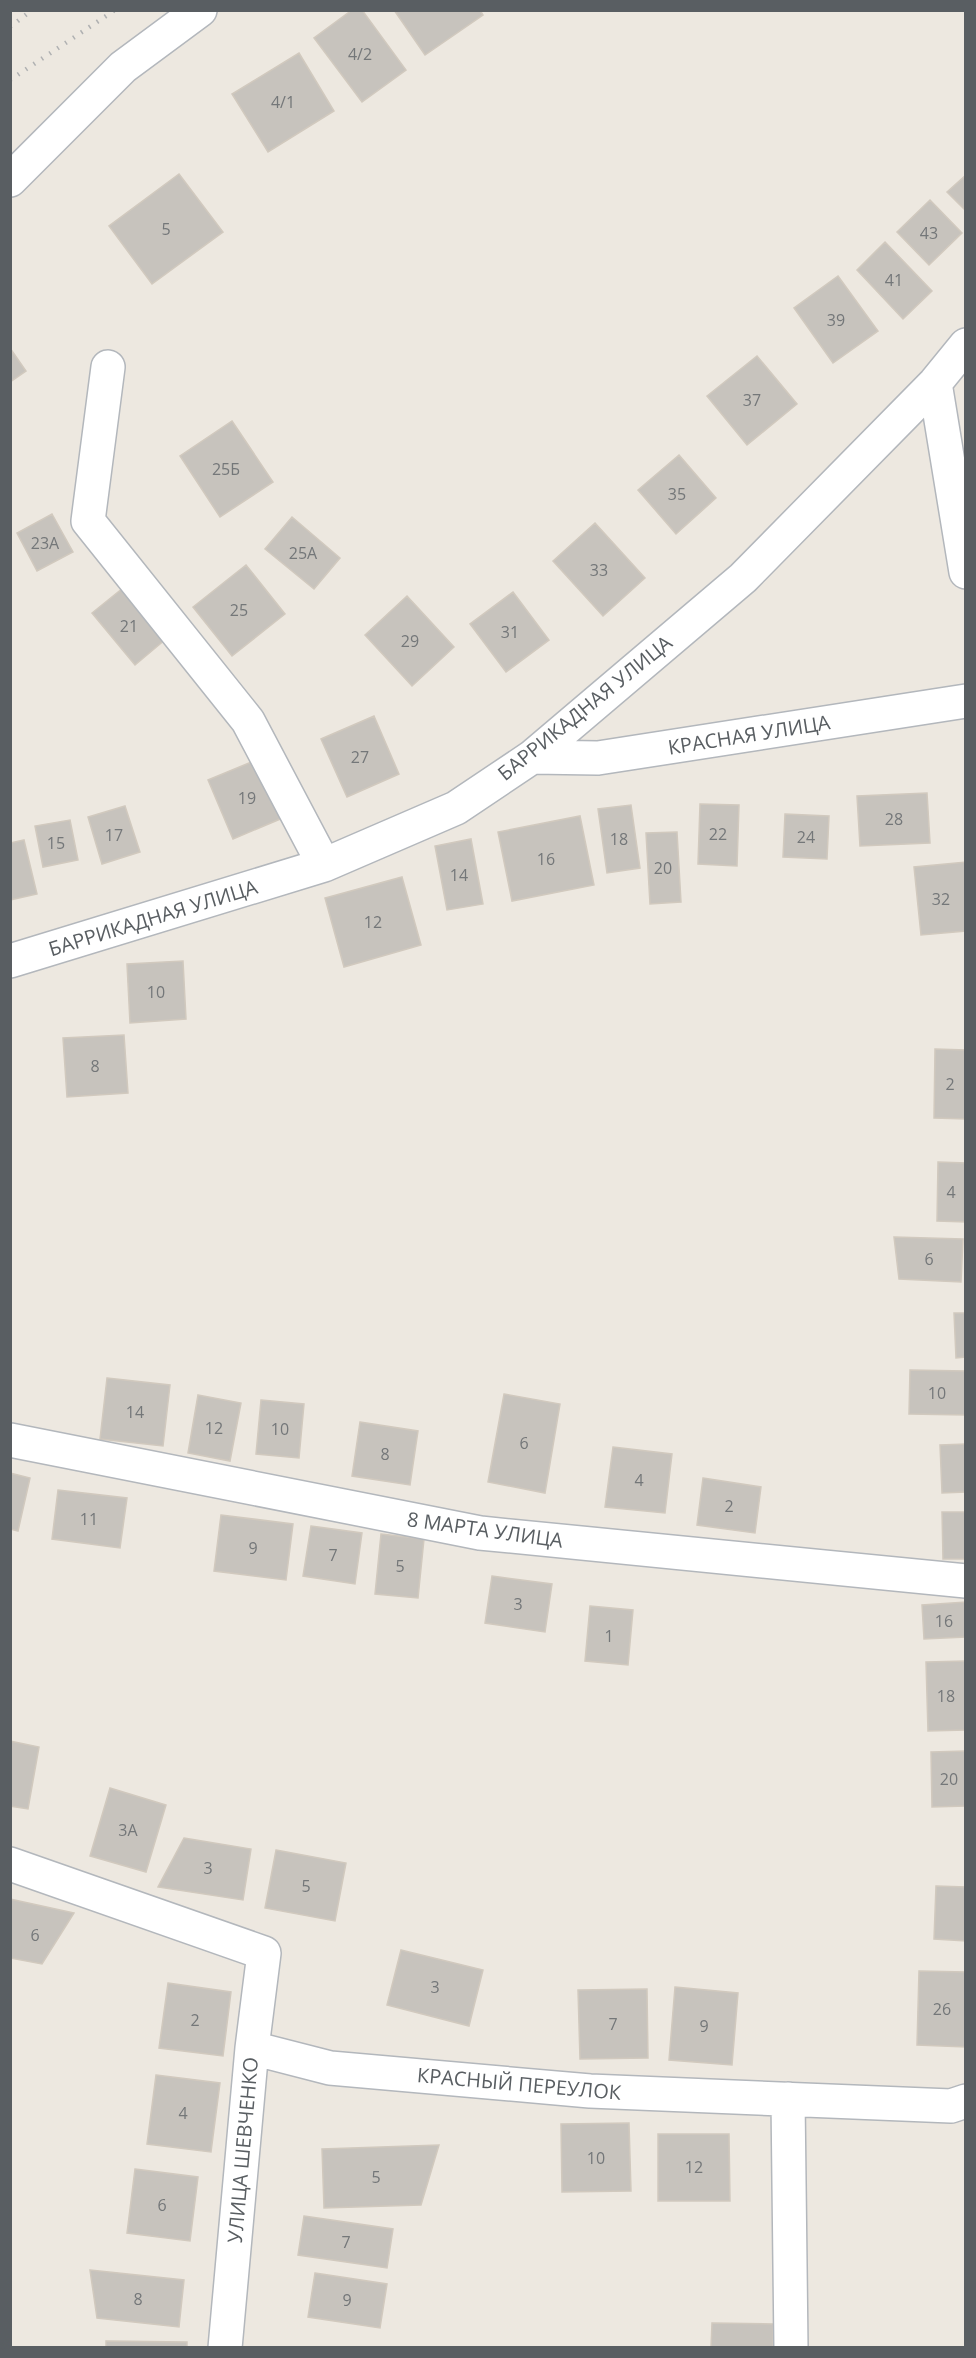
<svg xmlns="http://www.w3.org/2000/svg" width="976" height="2358" font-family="'Open Sans',sans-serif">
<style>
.building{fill:#c7c3bd;stroke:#d1c9be;stroke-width:1.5}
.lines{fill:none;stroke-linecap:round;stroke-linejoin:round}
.minor-casing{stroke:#b3b7bc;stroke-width:36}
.minor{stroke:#fff;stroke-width:33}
.rail{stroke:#b0b1b2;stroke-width:4.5;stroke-dasharray:1.5 8;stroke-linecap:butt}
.labels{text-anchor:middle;stroke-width:6;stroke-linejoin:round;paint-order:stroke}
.number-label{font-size:16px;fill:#747779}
.street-label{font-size:20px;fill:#595e62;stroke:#fff}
</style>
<rect width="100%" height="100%" fill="#ede8e0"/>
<path class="building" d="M352 10H362L406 70 362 102 314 38Z
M394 10H480L483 15 425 55Z
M299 53 334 111 268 152 232 94Z
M179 174 223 232 152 284 109 226Z
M966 175V211L947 192Z
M930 200 962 233 929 265 897 232Z
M885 242 932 291 903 319 857 270Z
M838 276 878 331 833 363 794 308Z
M10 348 26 371 10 382Z
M757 356 797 404 747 445 707 396Z
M232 421 273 482 220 517 180 456Z
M679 455 716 498 676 534 638 490Z
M52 514 73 552 37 571 17 533Z
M292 517 340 558 314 589 265 549Z
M595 523 645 578 603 616 553 561Z
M246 565 285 614 232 656 193 607Z
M123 588 166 639 135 665 92 613Z
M513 592 549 640 506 672 470 624Z
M407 596 454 647 412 686 365 635Z
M374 716 399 774 347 797 321 739Z
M261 758 285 817 233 839 208 780Z
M927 793 930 843 860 846 857 796Z
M700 804 739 805 737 866 698 864Z
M631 805 640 868 607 873 598 809Z
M125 806 140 852 102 864 88 817Z
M785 814 829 816 827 859 783 857Z
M580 816 594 885 512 901 498 832Z
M70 820 78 860 43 867 35 826Z
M677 832 681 902 650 904 646 833Z
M471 839 483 904 447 910 435 846Z
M24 840 37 894 10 900V843Z
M966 862V931L921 935 914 867Z
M402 877 421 945 344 967 325 898Z
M183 961 186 1019 130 1023 127 964Z
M124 1035 128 1093 67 1097 63 1038Z
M935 1049 966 1050V1119L934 1118Z
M938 1162 966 1163V1222L937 1221Z
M894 1237 963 1239 961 1282 899 1279Z
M954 1313H966V1357L956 1358Z
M910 1370 966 1371V1415L909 1414Z
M107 1378 170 1385 163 1446 100 1439Z
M504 1394 560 1404 545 1493 488 1482Z
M198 1395 241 1403 230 1461 188 1453Z
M261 1400 304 1404 299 1458 256 1454Z
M360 1422 418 1431 410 1485 352 1476Z
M966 1444V1492L942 1493 940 1445Z
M613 1447 672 1454 665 1513 605 1507Z
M10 1473 30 1478 18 1531 10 1529Z
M703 1478 761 1487 755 1533 697 1525Z
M58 1490 127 1498 120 1548 52 1539Z
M942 1512H966V1559H943Z
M221 1515 293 1524 286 1580 214 1571Z
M311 1526 362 1533 355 1584 303 1576Z
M381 1534 424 1539 418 1598 375 1594Z
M492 1576 552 1584 545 1632 485 1623Z
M966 1602V1637L924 1639 922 1605Z
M590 1606 633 1610 628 1665 585 1661Z
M966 1661V1730L928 1731 926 1662Z
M10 1741 39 1747 28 1809 10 1806Z
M966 1751V1806L932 1807 931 1752Z
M110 1788 166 1805 146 1872 90 1856Z
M184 1838 251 1849 243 1900 158 1887Z
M276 1850 346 1863 335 1921 265 1908Z
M936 1886 966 1887V1941L934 1939Z
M10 1899 74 1913 42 1964 10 1958Z
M401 1950 483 1970 469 2026 387 2005Z
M919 1971 966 1972V2047L917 2045Z
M168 1983 231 1992 223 2056 159 2048Z
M675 1987 738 1993 732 2065 669 2060Z
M647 1989 648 2058 580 2059 578 1990Z
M156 2075 220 2083 211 2152 147 2144Z
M629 2123 631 2191 562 2192 561 2124Z
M658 2134H729L730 2201H658Z
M439 2145 421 2205 324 2208 322 2149Z
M135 2169 198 2177 190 2241 127 2233Z
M304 2216 393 2229 387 2268 298 2255Z
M90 2270 184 2280 179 2327 97 2318Z
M315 2273 387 2284 380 2328 308 2317Z
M712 2323 773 2324V2348H711Z
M106 2341 187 2342V2348H106Z"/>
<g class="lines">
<g class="minor-casing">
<path id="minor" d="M10 180 123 67 200 10
M108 367 88 521 248 721 324 865
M935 383 966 572
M532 757 598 758 966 701
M10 961 324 865 456 808 532 757 743 578 935 383 966 345
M10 1440 480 1533 966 1581
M10 1864 264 1953 252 2048 225 2348
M252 2048 330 2068 590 2091 951 2106 966 2101
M788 2099 791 2348"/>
</g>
<use href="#minor" class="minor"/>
<path class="rail" d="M10 27 32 10
M10 80 115 10"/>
</g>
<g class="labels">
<g class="number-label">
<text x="360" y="60">4/2</text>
<text x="283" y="108">4/1</text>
<text x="166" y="235">5</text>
<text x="929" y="239">43</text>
<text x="894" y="286">41</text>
<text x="836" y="326">39</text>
<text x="752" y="406">37</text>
<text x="226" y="475">25Б</text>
<text x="677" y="500">35</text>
<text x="45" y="549">23А</text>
<text x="303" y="559">25А</text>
<text x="599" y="576">33</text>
<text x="239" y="616">25</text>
<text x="129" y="632">21</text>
<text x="510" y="638">31</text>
<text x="410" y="647">29</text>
<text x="360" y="763">27</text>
<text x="247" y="804">19</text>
<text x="894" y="825">28</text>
<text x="718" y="840">22</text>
<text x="114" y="841">17</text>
<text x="806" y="843">24</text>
<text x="619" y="845">18</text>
<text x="56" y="849">15</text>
<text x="546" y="865">16</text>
<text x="663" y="874">20</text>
<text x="459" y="881">14</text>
<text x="941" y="905">32</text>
<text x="373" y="928">12</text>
<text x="156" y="998">10</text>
<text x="95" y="1072">8</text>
<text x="950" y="1090">2</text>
<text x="951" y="1198">4</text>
<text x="929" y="1265">6</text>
<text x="937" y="1399">10</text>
<text x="135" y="1418">14</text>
<text x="214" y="1434">12</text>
<text x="280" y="1435">10</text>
<text x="524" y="1449">6</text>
<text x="385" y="1460">8</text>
<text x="639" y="1486">4</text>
<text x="729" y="1512">2</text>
<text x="89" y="1525">11</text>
<text x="253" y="1554">9</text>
<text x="333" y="1561">7</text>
<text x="400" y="1572">5</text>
<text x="518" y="1610">3</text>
<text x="944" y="1627">16</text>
<text x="609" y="1642">1</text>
<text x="946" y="1702">18</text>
<text x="949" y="1785">20</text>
<text x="128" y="1836">3А</text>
<text x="208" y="1874">3</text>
<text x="306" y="1892">5</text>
<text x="35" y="1941">6</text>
<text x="435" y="1993">3</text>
<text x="942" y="2015">26</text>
<text x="195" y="2026">2</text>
<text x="613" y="2030">7</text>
<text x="704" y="2032">9</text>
<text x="183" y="2119">4</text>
<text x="596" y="2164">10</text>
<text x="694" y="2173">12</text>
<text x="376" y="2183">5</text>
<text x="162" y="2211">6</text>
<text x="346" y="2248">7</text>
<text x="138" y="2305">8</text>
<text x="347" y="2306">9</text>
</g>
<g class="street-label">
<text transform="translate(585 708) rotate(-39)" y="7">БАРРИКАДНАЯ УЛИЦА</text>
<text transform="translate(749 735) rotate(-9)" y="7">КРАСНАЯ УЛИЦА</text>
<text transform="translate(153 918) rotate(-17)" y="7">БАРРИКАДНАЯ УЛИЦА</text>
<text transform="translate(485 1530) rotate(8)" y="7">8 МАРТА УЛИЦА</text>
<text transform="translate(519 2084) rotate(5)" y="7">КРАСНЫЙ ПЕРЕУЛОК</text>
<text transform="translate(243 2150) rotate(-85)" y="7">УЛИЦА ШЕВЧЕНКО</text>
</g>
</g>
<rect width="976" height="2358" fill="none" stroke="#595e62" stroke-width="24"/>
</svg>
